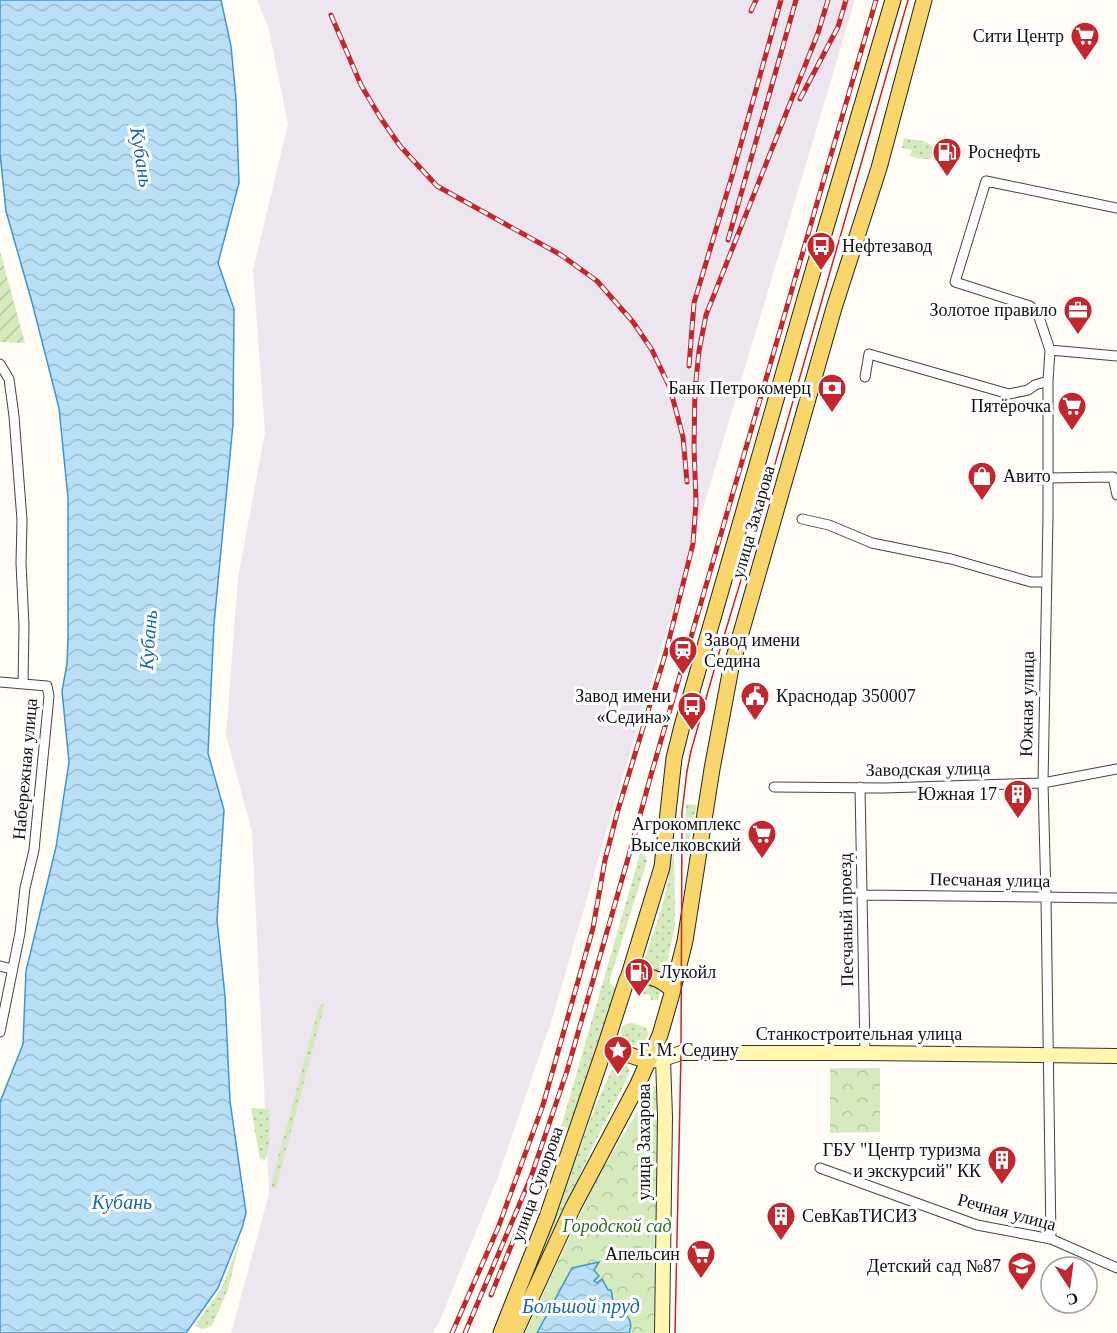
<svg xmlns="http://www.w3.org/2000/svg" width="1117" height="1333" font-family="Georgia,serif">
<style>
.industrial{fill:#eee6ef}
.grass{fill:url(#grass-dots)}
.park{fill:url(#park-crowns)}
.garden{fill:url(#garden-furrows)}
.water{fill:url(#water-waves);stroke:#3f96cf;stroke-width:1.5}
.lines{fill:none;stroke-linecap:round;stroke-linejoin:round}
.street-casing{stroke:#444;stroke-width:11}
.secondary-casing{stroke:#333;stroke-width:16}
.primary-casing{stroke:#222;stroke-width:17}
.street{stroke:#fff;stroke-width:9}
.secondary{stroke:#fff6b0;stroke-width:14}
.primary{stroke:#f9d66b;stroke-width:15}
.tram{stroke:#c4262e;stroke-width:1.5}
.rail-casing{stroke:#c4262e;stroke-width:5}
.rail{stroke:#fff;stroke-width:3;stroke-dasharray:9;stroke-linecap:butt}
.labels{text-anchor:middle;stroke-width:6;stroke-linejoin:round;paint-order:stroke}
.poi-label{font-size:18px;fill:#111;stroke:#fff;text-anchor:end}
.street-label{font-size:18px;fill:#111;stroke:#fff}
.park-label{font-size:18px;font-style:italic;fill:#2f6b1f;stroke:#fff}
.water-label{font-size:20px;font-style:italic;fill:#1768a6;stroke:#fff}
</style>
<defs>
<pattern id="grass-dots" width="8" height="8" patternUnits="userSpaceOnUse" patternTransform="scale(1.5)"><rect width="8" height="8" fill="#d5ebbd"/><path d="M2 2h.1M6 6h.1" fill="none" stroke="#b6c8a1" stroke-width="1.8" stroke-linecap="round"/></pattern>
<pattern id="park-crowns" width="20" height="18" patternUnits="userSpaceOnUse" patternTransform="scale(1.5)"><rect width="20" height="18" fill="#d5ebbd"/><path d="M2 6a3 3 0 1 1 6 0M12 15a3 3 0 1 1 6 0" fill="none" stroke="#b6c8a1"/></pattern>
<pattern id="garden-furrows" width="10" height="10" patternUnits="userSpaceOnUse" patternTransform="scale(1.5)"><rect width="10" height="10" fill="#d5ebbd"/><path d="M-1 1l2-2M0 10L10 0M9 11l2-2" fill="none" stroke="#b6c8a1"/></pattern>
<pattern id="water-waves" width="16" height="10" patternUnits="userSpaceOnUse" patternTransform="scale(1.5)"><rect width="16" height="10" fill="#b9e0f7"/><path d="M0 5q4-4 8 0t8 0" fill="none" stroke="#9ebfd3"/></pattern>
</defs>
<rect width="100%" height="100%" fill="#fffdf5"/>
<path class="industrial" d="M257 0H855L605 836 553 1016 498 1177 441 1318 433 1333H231L269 1194 252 832 226 735 238 578 265 432 253 270 288 124 268 26Z"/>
<path class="grass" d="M904 138 926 142 939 150 938 154C929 162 921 159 910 156L912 150 902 148Z
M686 804 697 805 685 862Z
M642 847 647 861 609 982 617 991 569 1129 561 1127Z
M674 850 675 924 665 974 642 967 663 904Z
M638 983 661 988 658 1000H651L650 995 640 993 637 994 635 988Z
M325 1002 276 1188H272V1180L319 1007Z
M632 1023 645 1027 649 1033C641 1055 614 1046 623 1025Z
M620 1061 627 1064 630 1072 628 1077 589 1154 565 1210 536 1270 533 1269 600 1095 615 1063Z
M251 1108 270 1109 269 1147 265 1160 260 1159Z
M241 1237 228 1289 212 1326 203 1329 195 1326 223 1286Z"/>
<path class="park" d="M830 1068H880V1132L830 1133Z
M654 1085 659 1089 656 1333H629L624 1311 614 1301 611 1290 608 1291 605 1283 597 1284C591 1277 594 1270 598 1263L572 1268 537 1333H525L597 1178Z"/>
<path class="garden" d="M0 251 25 343 0 342Z"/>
<path class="water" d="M0 0H221L231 46 236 99 239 183 218 263 234 309 233 424 214 624 208 753 224 810 217 920 225 996 230 1101 246 1213 242 1228 218 1288 186 1333H0V1102L23 1044 26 971 56 847 69 762 62 691 67 664 68 638V498L59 408 33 306 6 211 0 153Z
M599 1262 594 1270 599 1276 594 1281 597 1283 602 1279 608 1290H611C612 1293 612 1297 613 1300 619 1312 636 1316 629 1333H537L572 1268Z"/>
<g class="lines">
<g class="street-casing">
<path id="street" d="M1050 350 1117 356
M0 364 9 379 14 416 22 520 21 563 24 626 23 684
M865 377 869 354 1009 394 1028 390 1035 385 1048 381
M1048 478 1113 477 1117 495
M802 519 829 525 872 543 951 559 1031 582H1046
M0 682 47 686 49 696 34 850 25 888 20 933 0 1032
M774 787 884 788 1043 783 1117 769
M860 787 865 1053
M862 895 1117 898
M0 966 12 969
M820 1168 977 1225 1051 1239 1117 1268
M1051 1239 1046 897 1043 783 1048 516V381L1050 350 1038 314 1030 306 955 282 986 181 1117 208"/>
</g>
<g class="secondary-casing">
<path id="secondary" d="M648 1061 663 1059 681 1053H865L1117 1056
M662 1333 665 1117 663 1059"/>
</g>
<g class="primary-casing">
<path id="primary" d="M629 975C648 976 658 976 672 990
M605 1047 648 1061
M501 1333 547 1217 605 1047 626 982 629 975 662 867 674 758 682 726 806 295 893 0
M515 1333 573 1207 637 1086 660 1035 671 997 685 941 712 769 731 668 834 308 879 168 924 0"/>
</g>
<use href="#street" class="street"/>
<use href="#secondary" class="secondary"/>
<use href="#primary" class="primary"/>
<path class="tram" d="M675 1333 681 1053 682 812 687 771 691 751 721 646 754 537 908 0"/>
<g class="rail-casing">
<path id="rail" d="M751 11 756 0
M331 15 361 85 380 117 400 146 437 186 561 255 597 281 633 322 652 350 670 388 683 437 687 482
M800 99 838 27 846 0
M728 240 796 0
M689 366 694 303 732 176 781 0
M491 1295 516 1234
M452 1333 498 1228 543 1105 593 928 605 860 618 810 666 652 693 544 696 502 694 447 695 390 699 351 706 315 818 33 828 0
M465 1333 531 1177 567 1071 631 848 651 775 876 0"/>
</g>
<use href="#rail" class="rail"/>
</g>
<defs>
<g id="supermarket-pin" transform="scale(1.5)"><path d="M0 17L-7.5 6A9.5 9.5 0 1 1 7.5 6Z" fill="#c4262e" stroke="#fff"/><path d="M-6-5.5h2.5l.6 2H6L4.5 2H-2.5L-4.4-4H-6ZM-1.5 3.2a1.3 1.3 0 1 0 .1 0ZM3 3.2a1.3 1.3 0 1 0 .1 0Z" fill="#fff"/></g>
<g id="fuel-pin" transform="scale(1.5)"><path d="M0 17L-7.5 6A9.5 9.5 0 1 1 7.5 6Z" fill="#c4262e" stroke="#fff"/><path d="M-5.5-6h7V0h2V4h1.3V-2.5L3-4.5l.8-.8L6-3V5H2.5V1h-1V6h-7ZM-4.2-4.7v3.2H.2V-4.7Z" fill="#fff"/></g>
<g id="bus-pin" transform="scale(1.5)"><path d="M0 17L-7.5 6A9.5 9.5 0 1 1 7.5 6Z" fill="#c4262e" stroke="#fff"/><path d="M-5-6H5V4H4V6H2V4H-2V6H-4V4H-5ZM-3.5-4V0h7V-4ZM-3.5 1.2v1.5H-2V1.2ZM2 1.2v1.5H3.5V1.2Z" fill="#fff"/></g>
<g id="office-pin" transform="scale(1.5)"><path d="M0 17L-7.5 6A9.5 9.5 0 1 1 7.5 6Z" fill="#c4262e" stroke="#fff"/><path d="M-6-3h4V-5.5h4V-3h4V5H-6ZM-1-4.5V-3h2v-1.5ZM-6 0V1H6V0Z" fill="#fff"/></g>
<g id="bank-pin" transform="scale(1.5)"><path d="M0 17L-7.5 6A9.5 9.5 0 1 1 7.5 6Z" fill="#c4262e" stroke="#fff"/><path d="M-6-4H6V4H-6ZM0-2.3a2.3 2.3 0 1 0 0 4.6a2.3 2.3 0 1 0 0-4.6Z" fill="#fff"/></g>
<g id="shop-pin" transform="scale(1.5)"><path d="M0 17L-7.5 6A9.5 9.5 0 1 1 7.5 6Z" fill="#c4262e" stroke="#fff"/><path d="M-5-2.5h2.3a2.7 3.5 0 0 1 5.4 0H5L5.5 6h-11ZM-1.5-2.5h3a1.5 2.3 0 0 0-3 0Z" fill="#fff"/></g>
<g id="station-pin" transform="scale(1.5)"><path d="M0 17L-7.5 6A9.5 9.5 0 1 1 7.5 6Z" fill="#c4262e" stroke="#fff"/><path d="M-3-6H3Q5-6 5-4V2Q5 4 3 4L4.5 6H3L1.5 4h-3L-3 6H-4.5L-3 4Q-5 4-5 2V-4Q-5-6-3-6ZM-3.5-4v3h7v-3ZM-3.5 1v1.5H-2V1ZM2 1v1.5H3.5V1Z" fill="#fff"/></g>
<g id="civic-pin" transform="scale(1.5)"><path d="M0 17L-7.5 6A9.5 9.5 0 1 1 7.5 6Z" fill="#c4262e" stroke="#fff"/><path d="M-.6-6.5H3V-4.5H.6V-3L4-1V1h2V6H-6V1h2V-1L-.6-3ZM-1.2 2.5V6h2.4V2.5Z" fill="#fff"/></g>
<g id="building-pin" transform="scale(1.5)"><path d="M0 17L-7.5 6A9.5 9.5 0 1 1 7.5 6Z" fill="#c4262e" stroke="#fff"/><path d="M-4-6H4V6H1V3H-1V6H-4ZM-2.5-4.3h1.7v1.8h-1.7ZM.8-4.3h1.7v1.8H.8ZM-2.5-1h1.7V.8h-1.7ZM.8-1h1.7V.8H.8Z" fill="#fff"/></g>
<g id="sight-pin" transform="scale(1.5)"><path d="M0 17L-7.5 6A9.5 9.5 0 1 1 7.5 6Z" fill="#c4262e" stroke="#fff"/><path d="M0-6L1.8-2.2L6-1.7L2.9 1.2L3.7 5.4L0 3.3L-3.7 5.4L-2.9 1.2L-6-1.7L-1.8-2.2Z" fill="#fff"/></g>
<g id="school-pin" transform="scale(1.5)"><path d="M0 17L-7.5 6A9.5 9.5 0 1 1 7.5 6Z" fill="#c4262e" stroke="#fff"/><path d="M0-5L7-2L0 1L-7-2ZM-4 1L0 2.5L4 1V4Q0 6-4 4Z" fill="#fff"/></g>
</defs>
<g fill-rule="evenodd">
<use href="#supermarket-pin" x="1085" y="36"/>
<use href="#fuel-pin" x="947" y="152"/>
<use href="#bus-pin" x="821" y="246"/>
<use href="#office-pin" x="1078" y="310"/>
<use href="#bank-pin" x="832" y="388"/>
<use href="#supermarket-pin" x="1072" y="406"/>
<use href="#shop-pin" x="982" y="476"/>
<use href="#station-pin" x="683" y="650"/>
<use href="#civic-pin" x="755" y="696"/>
<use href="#bus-pin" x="692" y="706"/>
<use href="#building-pin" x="1018" y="794"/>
<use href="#supermarket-pin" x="762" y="834"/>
<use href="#fuel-pin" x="639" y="972"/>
<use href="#sight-pin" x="618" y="1050"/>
<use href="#building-pin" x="1002" y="1160"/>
<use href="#building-pin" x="781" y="1216"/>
<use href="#supermarket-pin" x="701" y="1254"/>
<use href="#school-pin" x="1022" y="1266"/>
</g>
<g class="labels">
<g class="poi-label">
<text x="1064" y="42">Сити Центр</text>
<text x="968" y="158" text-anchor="start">Роснефть</text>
<text x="842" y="252" text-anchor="start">Нефтезавод</text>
<text x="1057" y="316">Золотое правило</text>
<text x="811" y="394">Банк Петрокомерц</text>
<text x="1051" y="412">Пятёрочка</text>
<text x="1003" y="482" text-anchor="start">Авито</text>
<text x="704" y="646" text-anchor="start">Завод имени<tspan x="704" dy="21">Седина</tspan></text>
<text x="671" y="702">Завод имени<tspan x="671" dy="21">«Седина»</tspan></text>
<text x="776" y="702" text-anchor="start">Краснодар 350007</text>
<text x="997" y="800">Южная 17</text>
<text x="741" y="830">Агрокомплекс<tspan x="741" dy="21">Выселковский</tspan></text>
<text x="660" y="978" text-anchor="start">Лукойл</text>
<text x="639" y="1056" text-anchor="start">Г. М. Седину</text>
<text x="981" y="1156">ГБУ "Центр туризма<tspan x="981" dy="21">и экскурсий" КК</tspan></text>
<text x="802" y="1222" text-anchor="start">СевКавТИСИЗ</text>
<text x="680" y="1260">Апельсин</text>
<text x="1001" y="1272">Детский сад №87</text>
</g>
<g class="street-label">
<text transform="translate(753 522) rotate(-74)" y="6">улица Захарова</text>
<text transform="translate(1027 704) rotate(-89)" y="6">Южная улица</text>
<text transform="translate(25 769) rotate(-85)" y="6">Набережная улица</text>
<text transform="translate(928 769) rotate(-1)" y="6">Заводская улица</text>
<text transform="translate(990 880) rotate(1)" y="6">Песчаная улица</text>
<text transform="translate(846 920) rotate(-91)" y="6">Песчаный проезд</text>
<text x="859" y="1040">Станкостроительная улица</text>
<text transform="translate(644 1142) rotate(-90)" y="6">улица Захарова</text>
<text transform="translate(537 1184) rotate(-70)" y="6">улица Суворова</text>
<text transform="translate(1007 1212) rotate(15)" y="6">Речная улица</text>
</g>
<g class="park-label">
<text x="617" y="1232">Городской сад</text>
</g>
<g class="water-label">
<text transform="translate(142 157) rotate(81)" y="7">Кубань</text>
<text transform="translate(148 640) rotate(-86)" y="7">Кубань</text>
<text x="122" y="1209">Кубань</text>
<text x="581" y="1313">Большой пруд</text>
</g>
</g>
<g transform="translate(1069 1285) rotate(167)"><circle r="28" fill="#ffffff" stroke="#a0a0a0" stroke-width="1.5"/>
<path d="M0-4.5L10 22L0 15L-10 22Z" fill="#c4262e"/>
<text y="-9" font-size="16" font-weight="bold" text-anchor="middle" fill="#111111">С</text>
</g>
</svg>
